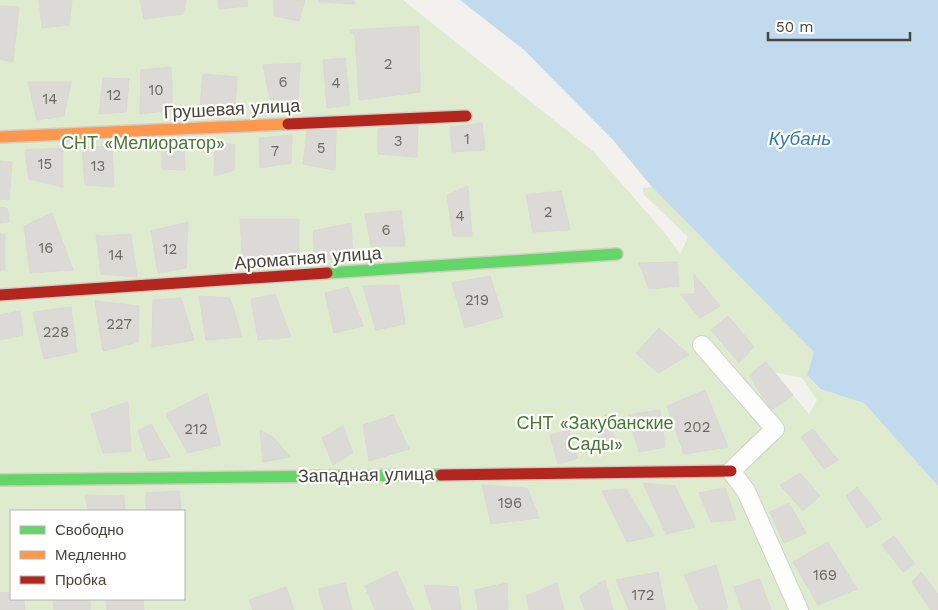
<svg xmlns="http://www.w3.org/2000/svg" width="938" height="610" font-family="'Work Sans',sans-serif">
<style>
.green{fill:#dfebcf;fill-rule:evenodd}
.water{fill:#c1daed}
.building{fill:#dcdad6;stroke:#dbd8d3}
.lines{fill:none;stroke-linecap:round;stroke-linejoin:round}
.street-casing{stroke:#d1cfcb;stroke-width:20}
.fast-casing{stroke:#d2cec4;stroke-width:14}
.slow-casing{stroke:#d2cec4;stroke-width:14}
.jam-casing{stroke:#d2cec4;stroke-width:14}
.street{stroke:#fdfdfc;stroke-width:18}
.fast{stroke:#63d668;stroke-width:11}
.slow{stroke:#ff974d;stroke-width:11}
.jam{stroke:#b3261e;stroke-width:11}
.labels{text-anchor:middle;stroke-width:4.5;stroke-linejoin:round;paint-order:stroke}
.number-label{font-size:15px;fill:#6e6a61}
.street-label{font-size:18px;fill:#494339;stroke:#fff}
.park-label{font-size:18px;fill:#47782f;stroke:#fff}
.water-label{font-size:19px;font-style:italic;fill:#3778b0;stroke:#fff}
</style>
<rect width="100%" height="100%" fill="#f3f1ed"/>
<path class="green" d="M0 0H403L594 152 669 238 680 254 688 237 643 194V188L652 187 814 352 807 375 819 389 864 403 938 486V610H0ZM774 372 802 378 817 400 809 414ZM11 511H184V599H11Z"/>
<path class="water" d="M460 0H938V486L864 403 820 389 807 375 814 352 652 187 614 141 524 50Z"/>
<path class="building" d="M39 0H72L69 25 42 28Z
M140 0H186L183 14 144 19Z
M218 0H247L248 6 219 9Z
M274 0H305L299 21 274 16Z
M319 0H354V4L319 2Z
M0 6 19 7 13 62 0 59Z
M419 26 420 92 359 100 355 36 349 30Z
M345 58 350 105 327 108 323 60Z
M300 63 298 103 270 99 263 65Z
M171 67 173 110 140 114 141 70Z
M203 74 237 77 235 109 200 107Z
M103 78 129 79 126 112 99 114Z
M28 82H71L64 116 37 120Z
M482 123 485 150 452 152 450 127Z
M418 124 417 157 378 154V129Z
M336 130 335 170 303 164 307 131Z
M292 135 291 163 260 168 259 138Z
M215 142 235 145 234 170 214 176Z
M162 143 184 144 185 170 162 169Z
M82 146 112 147 114 187 85 185Z
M63 148V187L29 179 25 150Z
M0 161 12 162 9 200 0 199Z
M468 186 472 236H453L447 195Z
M561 191 570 230 533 232 526 195Z
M0 207 7 208 9 222 0 223Z
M401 211 405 246H371L365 214Z
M52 213 73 270 30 273 24 226Z
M240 219H299V260L243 269Z
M188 222 186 268 158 273 151 231Z
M351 223 353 256 315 262 313 231Z
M0 234H5V270H0Z
M131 234 137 277 101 274 96 235 103 236Z
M677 262 679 286 649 289 639 263Z
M694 274 720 306 700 318 680 294H695Z
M490 276 503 317 465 328 452 283Z
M399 285 405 324 376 330 363 286Z
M348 287 363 326 334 333 325 293Z
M275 294 291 337 258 340 251 299Z
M199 296 230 298 242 337 206 340Z
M181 298 194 340 152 347 153 300Z
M95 301 139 306 138 342 103 351Z
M71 307 77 352 44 359 33 312Z
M20 311 23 335 0 340V315Z
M728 316 754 347 739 363 711 330Z
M659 328 689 355 658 373 636 353Z
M766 362 793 395 771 410 749 375Z
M705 390 728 447 684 454 667 406Z
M207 393 221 445 188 453 166 414Z
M128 402 131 451 103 453 91 414Z
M660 410 665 447 639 452 628 415Z
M606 414 618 447 599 450 596 427Z
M393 415 409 449 369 461 363 425Z
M151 424 170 457 148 461 138 431Z
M343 426 353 453 333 465 322 438Z
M813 429 838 460 824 469 801 437Z
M260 430 274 438 290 457 263 462Z
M569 430 578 458 558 464 550 435Z
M800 473 820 496 803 511 780 485Z
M643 483 675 486 695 527 666 534Z
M482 485 527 488 539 518 491 524Z
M857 487 882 519 867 528 846 496Z
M725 488 736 520 711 522 699 493Z
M626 489 654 536 627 542 602 491Z
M179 491 181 511H146V493Z
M85 495 124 496 125 511H88Z
M789 503 806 533 784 543 770 512Z
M894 536 915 564 903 572 882 545Z
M828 542 857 589 818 605 793 562Z
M716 565 728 608 725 610H699L684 575Z
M397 571 414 610H375L365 586Z
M658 572 666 610H629L616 580Z
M921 572 938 594V610H931L912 582Z
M760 579 771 610H742L734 587Z
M605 580 613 610H585L580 596Z
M345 583 352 610H324L318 589Z
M507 583 508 610H478L475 590Z
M557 583 564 610H529L526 596Z
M424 585 458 587 461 610H432Z
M286 587 294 610H253L249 600Z
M11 592V599H24L25 610H0V593Z
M53 599H90V610H54Z
M106 599H143L144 610H107Z"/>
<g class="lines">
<g class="street-casing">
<path id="street" d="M702 345 775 429 731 471 746 491 799 610"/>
</g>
<g class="fast-casing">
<path id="fast" d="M327 273 617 254
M0 480 441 475"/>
</g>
<g class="slow-casing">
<path id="slow" d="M0 137 288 124"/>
</g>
<g class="jam-casing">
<path id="jam" d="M288 124 466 116
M0 295 327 273
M441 475 731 471"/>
</g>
<use href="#street" class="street"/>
<use href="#fast" class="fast"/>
<use href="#slow" class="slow"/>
<use href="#jam" class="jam"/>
</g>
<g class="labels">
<g class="number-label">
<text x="388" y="69">2</text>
<text x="283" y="87">6</text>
<text x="336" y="88">4</text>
<text x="156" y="95">10</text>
<text x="114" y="100">12</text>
<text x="50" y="104">14</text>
<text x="467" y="144">1</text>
<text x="398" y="146">3</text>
<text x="321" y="153">5</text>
<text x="275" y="156">7</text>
<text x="45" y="169">15</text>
<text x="98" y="171">13</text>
<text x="548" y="217">2</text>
<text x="460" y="221">4</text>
<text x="386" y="235">6</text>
<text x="46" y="253">16</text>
<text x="170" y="254">12</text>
<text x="116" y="260">14</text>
<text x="477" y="305">219</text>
<text x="119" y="329">227</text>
<text x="56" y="337">228</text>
<text x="697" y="432">202</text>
<text x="196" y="434">212</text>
<text x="510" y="508">196</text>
<text x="825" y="580">169</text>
<text x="643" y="600">172</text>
</g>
<g class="street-label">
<text transform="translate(232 109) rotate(-3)" y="6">Грушевая улица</text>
<text transform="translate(308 258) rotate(-4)" y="6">Ароматная улица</text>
<text transform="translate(366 475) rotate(-1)" y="6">Западная улица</text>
</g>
<g class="park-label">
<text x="143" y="149">СНТ «Мелиоратор»</text>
<text x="595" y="429">СНТ «Закубанские<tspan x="595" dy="21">Сады»</tspan></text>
</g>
<g class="water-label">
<text x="800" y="145">Кубань</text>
</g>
</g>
<rect x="10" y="510" width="175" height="90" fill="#ffffff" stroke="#b6b4b0"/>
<rect x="20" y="526" width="25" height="8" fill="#63d668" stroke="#b6b4b0"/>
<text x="55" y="535" font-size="15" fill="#494339">Свободно</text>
<rect x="20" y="551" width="25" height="8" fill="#ff974d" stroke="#b6b4b0"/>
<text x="55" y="560" font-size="15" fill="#494339">Медленно</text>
<rect x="20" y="576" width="25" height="8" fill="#b3261e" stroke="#b6b4b0"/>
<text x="55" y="585" font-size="15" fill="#494339">Пробка</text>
<path d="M768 32v8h142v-8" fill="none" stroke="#494339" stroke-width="2.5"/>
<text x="776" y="32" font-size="15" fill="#494339" stroke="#ffffff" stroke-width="4" paint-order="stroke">50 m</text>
</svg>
